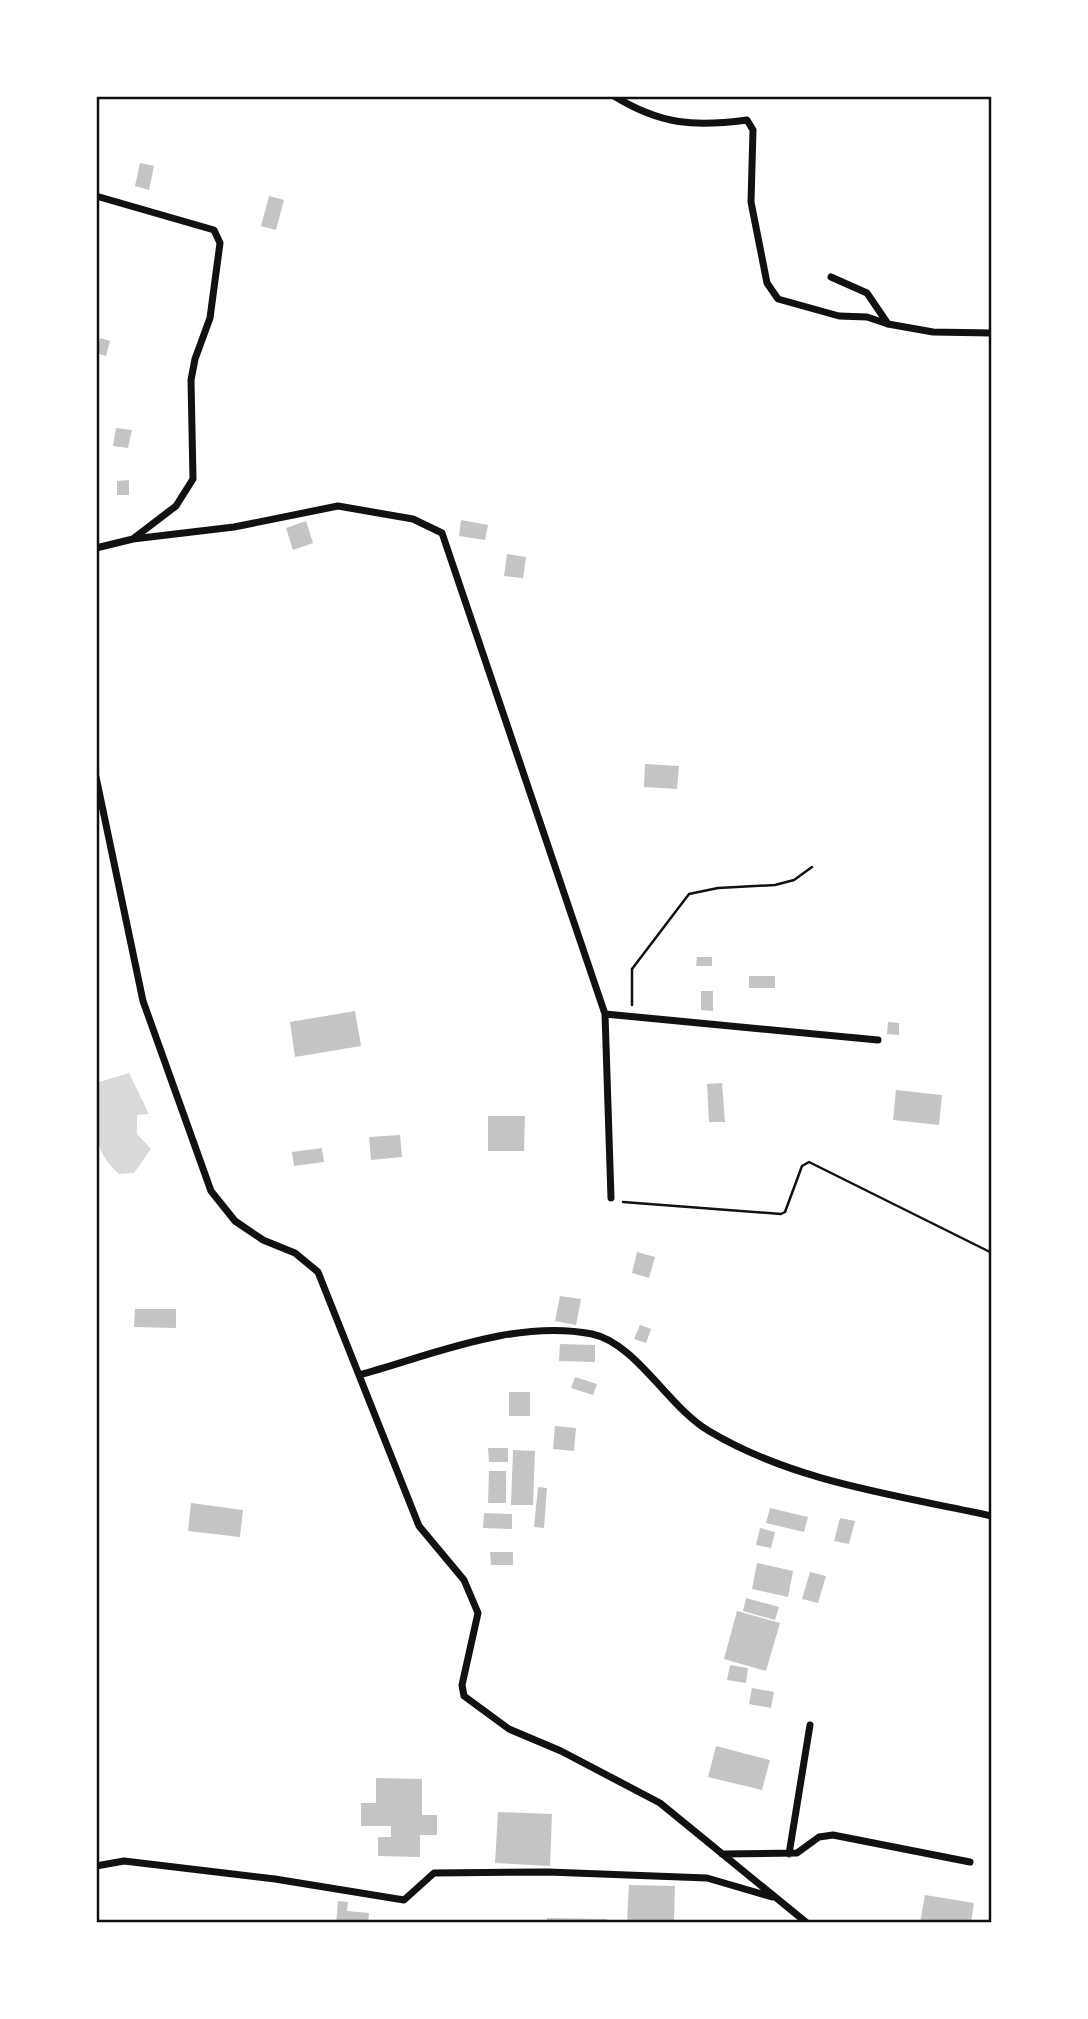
<svg xmlns="http://www.w3.org/2000/svg" width="1088" height="2019" font-family="Arial,sans-serif">
<style>
.water{fill:#d9d9d9}
.building{fill:#c4c4c4}
.lines{fill:none;stroke-linecap:round;stroke-linejoin:round}
.path{stroke:#111;stroke-width:2.5}
.minor{stroke:#111;stroke-width:7}
.neatline{fill:none;stroke:#111;stroke-width:2.5}
</style>
<rect width="100%" height="100%" fill="#fff"/>
<path class="water" d="M129 1073 149 1114 137 1115V1134L151 1149 134 1173 119 1174C89 1148 96 1120 96 1083Z"/>
<path class="building" d="M140 163 154 166 149 190 135 186Z
M269 196 284 200 276 230 261 226Z
M100 338 110 341 106 356 96 353Z
M116 428 132 430 128 448 113 446Z
M129 480V495H117V481Z
M461 520 488 525 485 540 459 536Z
M306 521 313 543 293 550 286 528Z
M507 554 526 557 523 578 504 576Z
M645 764 679 766 677 789 644 787Z
M697 957H712V966H696Z
M749 976H775V988H749Z
M701 991H713V1011L701 1010Z
M355 1011 361 1046 295 1057 290 1022Z
M888 1022 899 1023V1035L887 1034Z
M722 1083 725 1122H709L707 1084Z
M896 1090 942 1095 939 1125 893 1120Z
M488 1116H525L524 1151H488Z
M400 1135 402 1157 371 1160 369 1137Z
M322 1148 324 1162 294 1166 292 1152Z
M637 1252 655 1257 649 1278 632 1273Z
M560 1296 581 1299 576 1325 555 1321Z
M135 1309H176V1328L134 1327Z
M640 1325 651 1329 646 1343 634 1339Z
M560 1344 595 1345V1362L559 1361Z
M575 1377 597 1384 593 1395 571 1388Z
M509 1392H530V1416H509Z
M555 1426 576 1428 574 1451 553 1449Z
M488 1448H508V1462H489Z
M513 1450 535 1451 533 1505H511Z
M489 1471H506V1503H488Z
M538 1487 547 1488 544 1528 534 1527Z
M191 1503 243 1510 240 1537 188 1531Z
M770 1508 808 1517 804 1532 766 1523Z
M484 1513 512 1514V1529L483 1528Z
M840 1518 855 1521 849 1544 834 1541Z
M760 1528 775 1532 771 1548 756 1545Z
M490 1552H513V1565H491Z
M757 1563 793 1571 788 1597 752 1589Z
M810 1572 826 1576 818 1603 802 1599Z
M746 1598 779 1607 775 1620 743 1611Z
M737 1611 780 1623 766 1671 724 1659Z
M730 1665 748 1668 746 1683 727 1680Z
M752 1688 774 1692 771 1708 749 1704Z
M716 1746 770 1760 762 1790 708 1777Z
M376 1778 422 1779V1815H437V1835H420V1857L378 1856V1837H391V1826H361V1803H376Z
M498 1812 552 1814 550 1866 495 1863Z
M629 1885 675 1886 674 1923 627 1922Z
M925 1895 974 1903 971 1923H920Z
M338 1901 348 1902 347 1911 369 1913 368 1923H336Z
M547 1918 607 1919V1923H547Z"/>
<g class="lines">
<path class="path" d="M632 1005V969L689 894 718 888 775 885 794 880 812 867
M623 1202 781 1214 785 1212 802 1166 809 1162 992 1253"/>
<path class="minor" d="M614 96C661 125 695 127 747 120L753 130 751 202 767 283 778 299 839 316 867 317 888 324 933 332 992 333
M96 196 214 230 220 243 210 318 195 359 191 380 193 479 176 506 134 538
M831 277 867 293 888 324
M96 548 133 539 234 527 338 506 413 519 442 533 605 1014 611 1198
M96 777 143 1001 211 1191 235 1221 263 1240 295 1253 318 1272 419 1526 464 1580 478 1613 462 1685 464 1696 509 1729 561 1751 660 1803 807 1923
M605 1014 878 1040
M359 1375C432 1355 515 1319 592 1334 636 1343 669 1408 709 1431 794 1482 896 1495 992 1516
M722 1854 797 1853 819 1837 833 1835 970 1862
M789 1854 810 1725
M96 1866 124 1861 275 1879 404 1900 434 1873 548 1872 707 1878 772 1897"/>
</g>
<rect width="1088" height="2019" fill="none" stroke="#ffffff" stroke-width="196"/>
<rect x="98" y="98" width="892" height="1823" class="neatline"/>
</svg>
